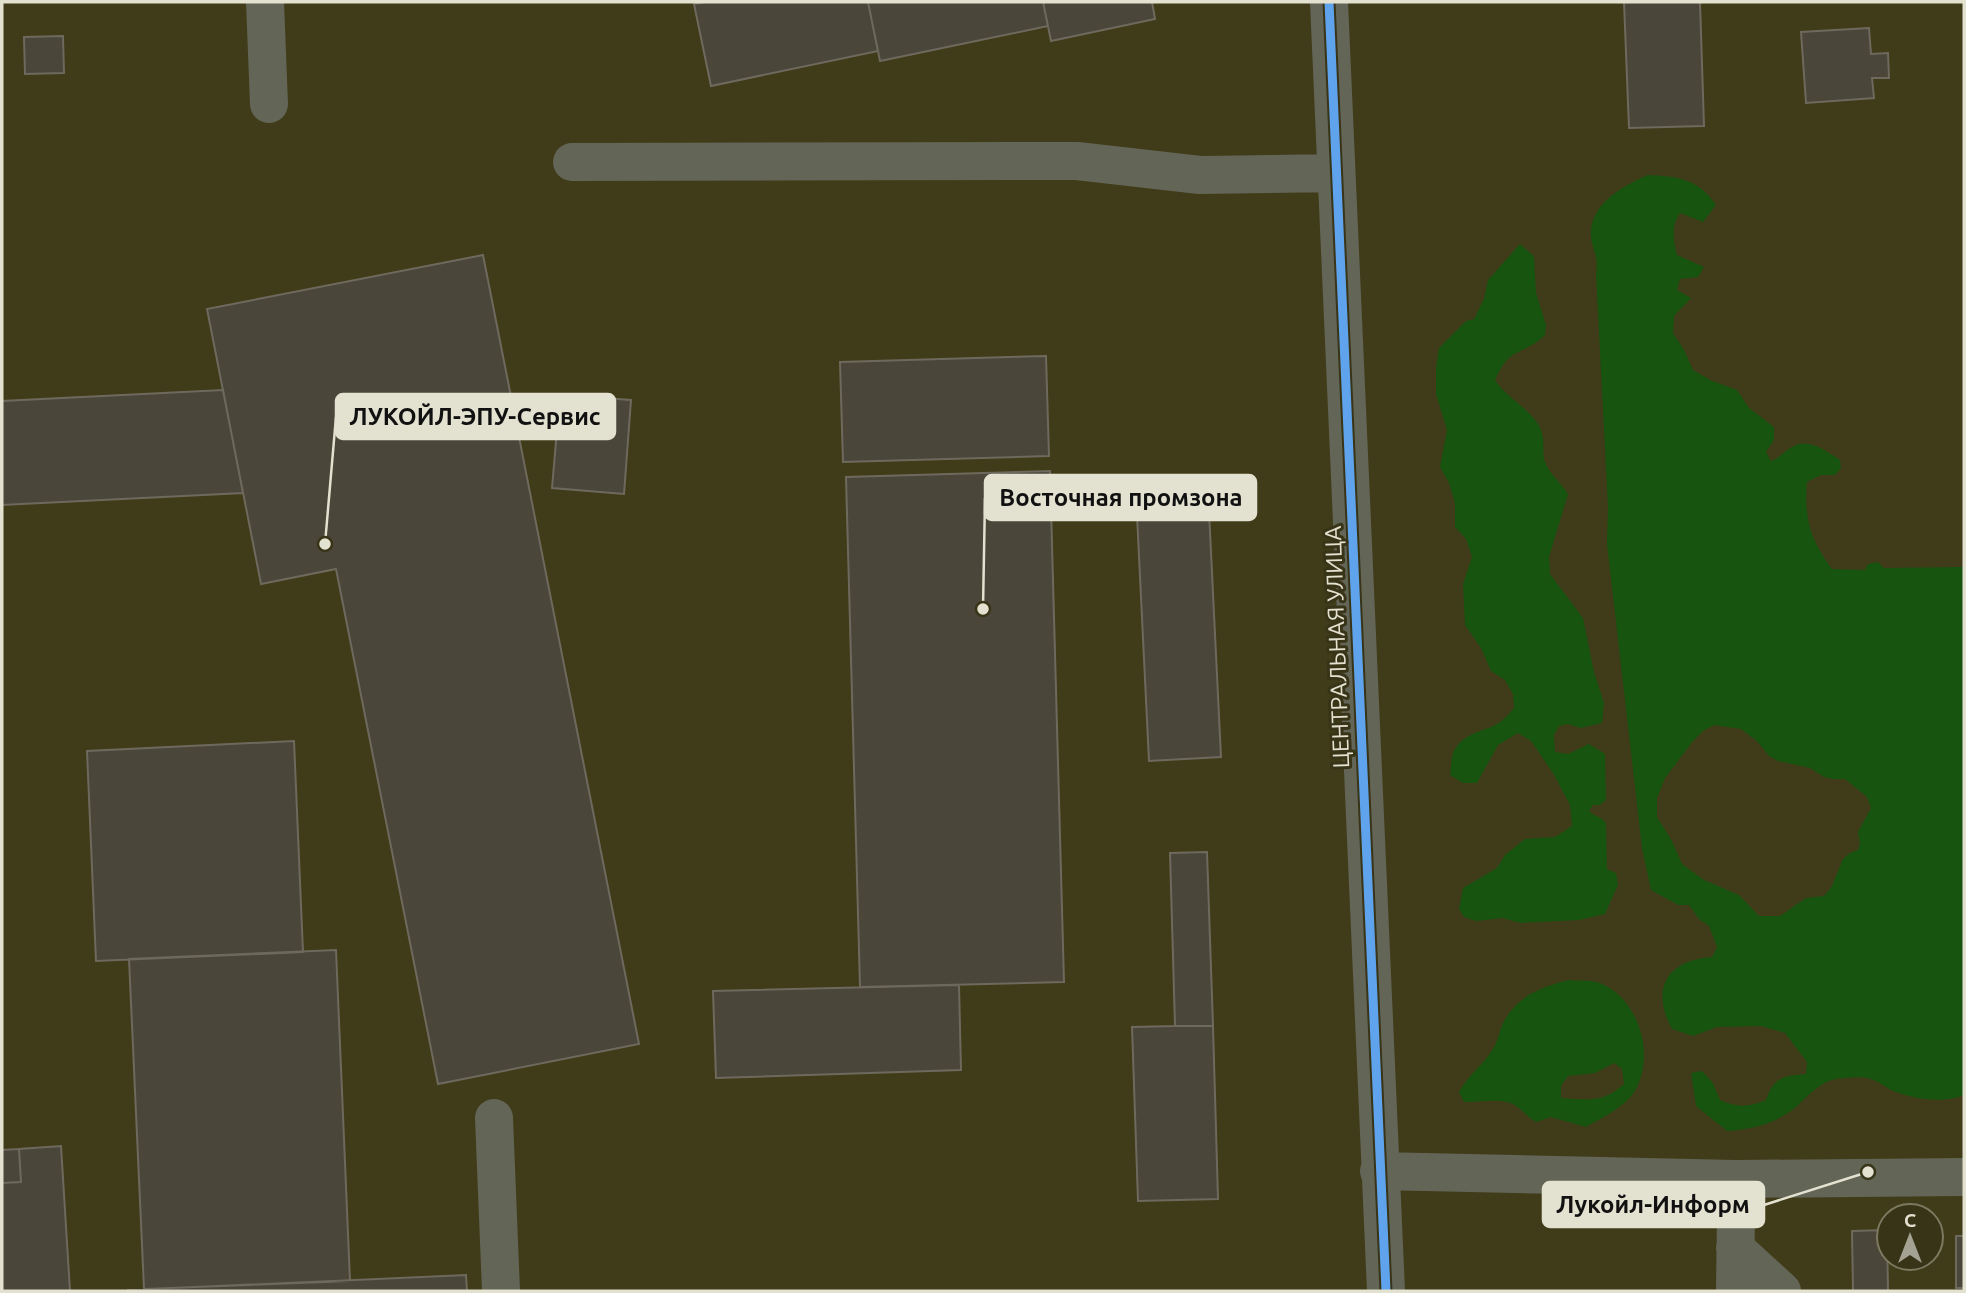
<svg xmlns="http://www.w3.org/2000/svg" width="1966" height="1293" font-family="Ubuntu,sans-serif">
<style>
.built{fill:#403b18;fill-rule:evenodd}
.water{fill:#165410;fill-rule:evenodd}
.building{fill:#4a463a;stroke:#6e695d;stroke-width:2}
.lines{fill:none;stroke-linecap:round;stroke-linejoin:round}
.minor{stroke:#636557;stroke-width:38}
.cycleway-casing{stroke:#383417;stroke-width:13}
.cycleway{stroke:#60a3ed;stroke-width:9}
.labels{text-anchor:middle;stroke-width:6;stroke-linejoin:round;paint-order:stroke}
.street-label{font-size:23px;fill:#e3e1d0;stroke:#383417}
.leader{fill:none;stroke:#e3e1d0;stroke-width:2.5}
.callout-dot{fill:#e3e1d0;stroke:#383417;stroke-width:2.5}
.callout{fill:#e3e1d0;stroke:#e3e1d0;stroke-width:2.5}
.callout-label{font-size:24px;text-anchor:middle;font-weight:bold;fill:#111}
</style>
<rect width="100%" height="100%" fill="#302e1f"/>
<path class="built" d="M2 2H1964V1291H2ZM1889 1216H1931V1258H1889Z"/>
<path class="water" d="M1648 175C1677 176 1699 179 1716 205L1703 222 1680 213C1671 227 1673 238 1677 255L1704 267 1698 277 1680 279 1677 290 1691 298 1674 316 1673 333 1684 350 1693 370 1710 380 1737 390 1749 408 1774 427V440L1766 452 1771 461C1780 458 1785 450 1794 446 1810 438 1827 452 1840 460L1841 468 1835 475H1821L1807 482C1804 519 1810 539 1832 569L1865 570 1868 564 1878 562 1884 568 1964 567V1095C1943 1104 1912 1099 1891 1090 1884 1086 1875 1079 1867 1078 1859 1076 1843 1078 1835 1079 1819 1083 1808 1096 1796 1107 1775 1124 1753 1129 1727 1131L1696 1106 1691 1073 1702 1071 1713 1083 1720 1100C1737 1108 1749 1107 1766 1100 1774 1077 1783 1076 1806 1074L1807 1062 1785 1033 1761 1026 1717 1027 1693 1036 1672 1029C1650 989 1667 960 1712 957L1717 947 1709 926 1699 919 1689 905H1678L1651 890 1642 848 1607 544 1608 507 1596 274C1599 254 1592 251 1591 236 1589 204 1624 185 1648 175ZM1714 725 1741 729 1757 741 1769 756 1778 761 1810 768 1824 777 1833 779H1845L1867 797 1871 808 1858 832 1860 844 1858 850 1850 853 1843 859 1831 888 1824 896 1806 898 1780 916H1759L1739 895 1704 880 1682 864 1672 841 1657 817V798L1665 778 1693 741 1703 731Z
M1520 244 1534 256 1536 293 1546 325 1545 335C1522 357 1511 344 1495 380 1506 397 1526 406 1538 424 1547 438 1541 451 1545 462 1549 473 1562 484 1568 494L1549 557 1550 574 1583 618 1594 672 1604 703 1602 723 1581 728 1568 724 1559 726 1554 735 1555 752 1568 754 1589 744 1605 754 1606 800 1600 805H1593L1589 811C1595 817 1601 816 1606 823L1607 869 1616 873 1618 885 1605 914 1579 920 1521 923 1502 918 1476 921 1464 917 1459 909 1463 888 1497 868 1505 855 1525 839 1555 837 1572 826 1570 805 1553 773 1531 741 1518 733 1498 745 1477 783H1463L1450 775C1451 768 1451 759 1453 753 1461 735 1477 733 1493 726 1502 722 1508 715 1514 708L1513 694 1505 680 1491 671 1481 648 1465 625 1463 584 1472 557 1466 539 1455 527V503L1449 483 1440 467 1447 430 1436 394V368L1439 348 1466 321 1474 319 1484 299 1488 280Z
M1569 980C1578 981 1588 980 1597 982 1637 995 1655 1051 1637 1087 1628 1106 1603 1117 1586 1127L1551 1117 1536 1122C1529 1118 1525 1113 1519 1108 1505 1096 1481 1103 1464 1102L1459 1092C1469 1074 1483 1065 1493 1049 1498 1041 1499 1032 1503 1023 1517 996 1541 987 1569 980ZM1614 1063 1622 1069 1624 1084C1603 1103 1588 1100 1561 1098V1086L1568 1076 1595 1073Z"/>
<path class="building" d="M706 2H868L878 51 711 86 694 4Z
M868 2H1043L1048 26 880 61Z
M1043 2H1152L1155 19 1051 41Z
M1624 2H1700L1704 126 1629 128Z
M1869 28 1871 54 1888 53 1889 78H1872L1874 98 1806 103 1801 32Z
M63 36 64 73 25 74 24 37Z
M483 255 639 1044 438 1084 336 569 261 584 207 309Z
M1046 356 1049 456 843 462 840 362Z
M223 390 243 493 2 505V401Z
M560 395 631 400 624 494 552 488Z
M1050 471 1064 982 860 987 846 477Z
M1208 491 1221 757 1149 761 1136 495Z
M294 741 303 952 96 961 87 751Z
M1207 852 1213 1026H1175L1170 853Z
M336 950 350 1281 144 1289 129 959Z
M959 985 961 1070 716 1078 713 991Z
M1175 1026H1213L1218 1199 1138 1201 1132 1027Z
M61 1146 70 1291H2V1183L21 1182 19 1149Z
M19 1149 21 1182 2 1183V1150Z
M1887 1230 1888 1291H1853L1852 1231Z
M1956 1236H1964V1288H1956Z
M466 1275 467 1291H128V1290Z"/>
<g class="lines">
<path class="minor" d="M265 2 269 104
M1329 2 1386 1291
M572 162 1077 161 1200 175 1336 173
M494 1118 501 1291
M1379 1171 1736 1179 1964 1177
M1735 1248 1782 1291
M1735 1291 1736 1214"/>
<g class="cycleway-casing">
<path id="cycleway" d="M1329 2 1386 1291"/>
</g>
<use href="#cycleway" class="cycleway"/>
</g>
<g class="labels">
<g class="street-label">
<text transform="translate(1337 647) rotate(-92)" y="8">ЦЕНТРАЛЬНАЯ УЛИЦА</text>
</g>
</g>
<path class="leader" d="M325 544L336 417M983 609L985 498M1868 1172L1764 1205"/>
<g class="callout-dot">
<circle cx="325" cy="544" r="7"/>
<circle cx="983" cy="609" r="7"/>
<circle cx="1868" cy="1172" r="7"/>
</g>
<g class="callout">
<rect x="336" y="394" width="279" height="45" rx="7"/>
<rect x="985" y="475" width="271" height="45" rx="7"/>
<rect x="1543" y="1182" width="221" height="45" rx="7"/>
</g>
<g class="callout-label">
<text x="475" y="425">ЛУКОЙЛ-ЭПУ-Сервис</text>
<text x="1121" y="506">Восточная промзона</text>
<text x="1653" y="1213">Лукойл-Информ</text>
</g>
<rect width="1966" height="1293" fill="none" stroke="#e3e1d0" stroke-width="7"/>
<g transform="translate(1910 1237)"><circle r="33" fill="#383417" stroke="#7c7961" stroke-width="2"/>
<path d="M0-5L12 26L0 18L-12 26Z" fill="#a4a292"/>
<text y="-10" font-size="19" font-weight="bold" text-anchor="middle" fill="#e3e1d0">С</text>
</g>
</svg>
